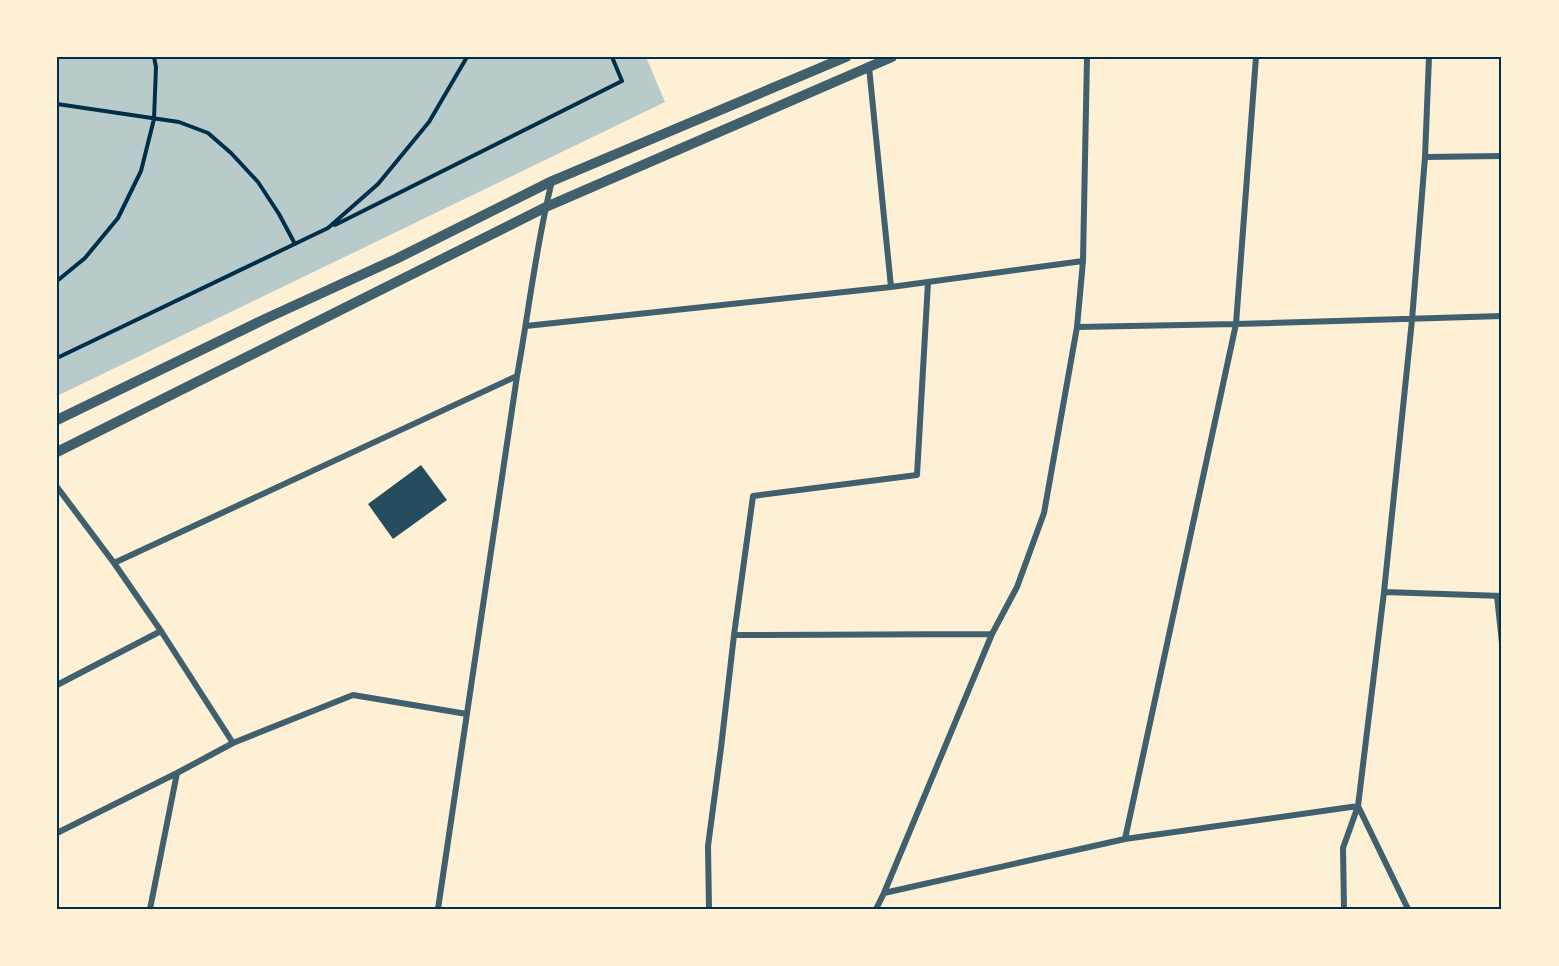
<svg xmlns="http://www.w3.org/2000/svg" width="1559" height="966" font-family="'Fira Sans Condensed',sans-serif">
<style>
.green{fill:#b9caca}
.building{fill:#264d5e}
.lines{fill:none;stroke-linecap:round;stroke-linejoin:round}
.path{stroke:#003049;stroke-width:4}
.minor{stroke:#3f606c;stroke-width:6}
.tertiary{stroke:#3f606c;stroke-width:10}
.neatline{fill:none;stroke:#003049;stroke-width:2}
</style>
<rect width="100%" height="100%" fill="#fdf0d5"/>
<path class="green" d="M57 57H646L665 102 57 396Z"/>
<path class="building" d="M421 465 447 500 393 539 368 504Z"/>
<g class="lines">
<path class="path" d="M57 104 179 122 208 133 231 153 258 182 279 214 295 244
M335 225 622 81 612 57
M57 281 85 258 118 218 141 171 154 119 156 67 154 57
M57 358 328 228 378 184 429 122 467 57"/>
<path class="minor" d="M869 67 891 287
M1425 157 1502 156
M526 326 891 287 1083 261
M1077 327 1236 324 1502 316
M57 487 114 563 161 631 233 743
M114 563 517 376
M1384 592 1502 596
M1497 596 1502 643
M734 635 992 634
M57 685 161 631
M1358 806 1408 909
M57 833 177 773 233 743 353 695 467 714
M1125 839 1236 324 1256 57
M884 893 1125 839 1358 806
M150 909 177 773
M438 909 517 376C529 311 536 244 552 181
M709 909 708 846 721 748 734 635 753 496 917 475 928 282
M876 909 884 893 992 634 1017 587 1044 513 1077 327 1083 261 1087 57
M1344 909 1343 848 1358 806 1384 592 1412 320 1425 157 1429 57"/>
<path class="tertiary" d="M57 420 265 319 396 259 552 181 846 57
M57 452 546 207 892 57"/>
</g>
<rect width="1559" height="966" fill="none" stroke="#fdf0d5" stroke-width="117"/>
<rect x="58" y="58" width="1442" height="850" class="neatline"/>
</svg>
